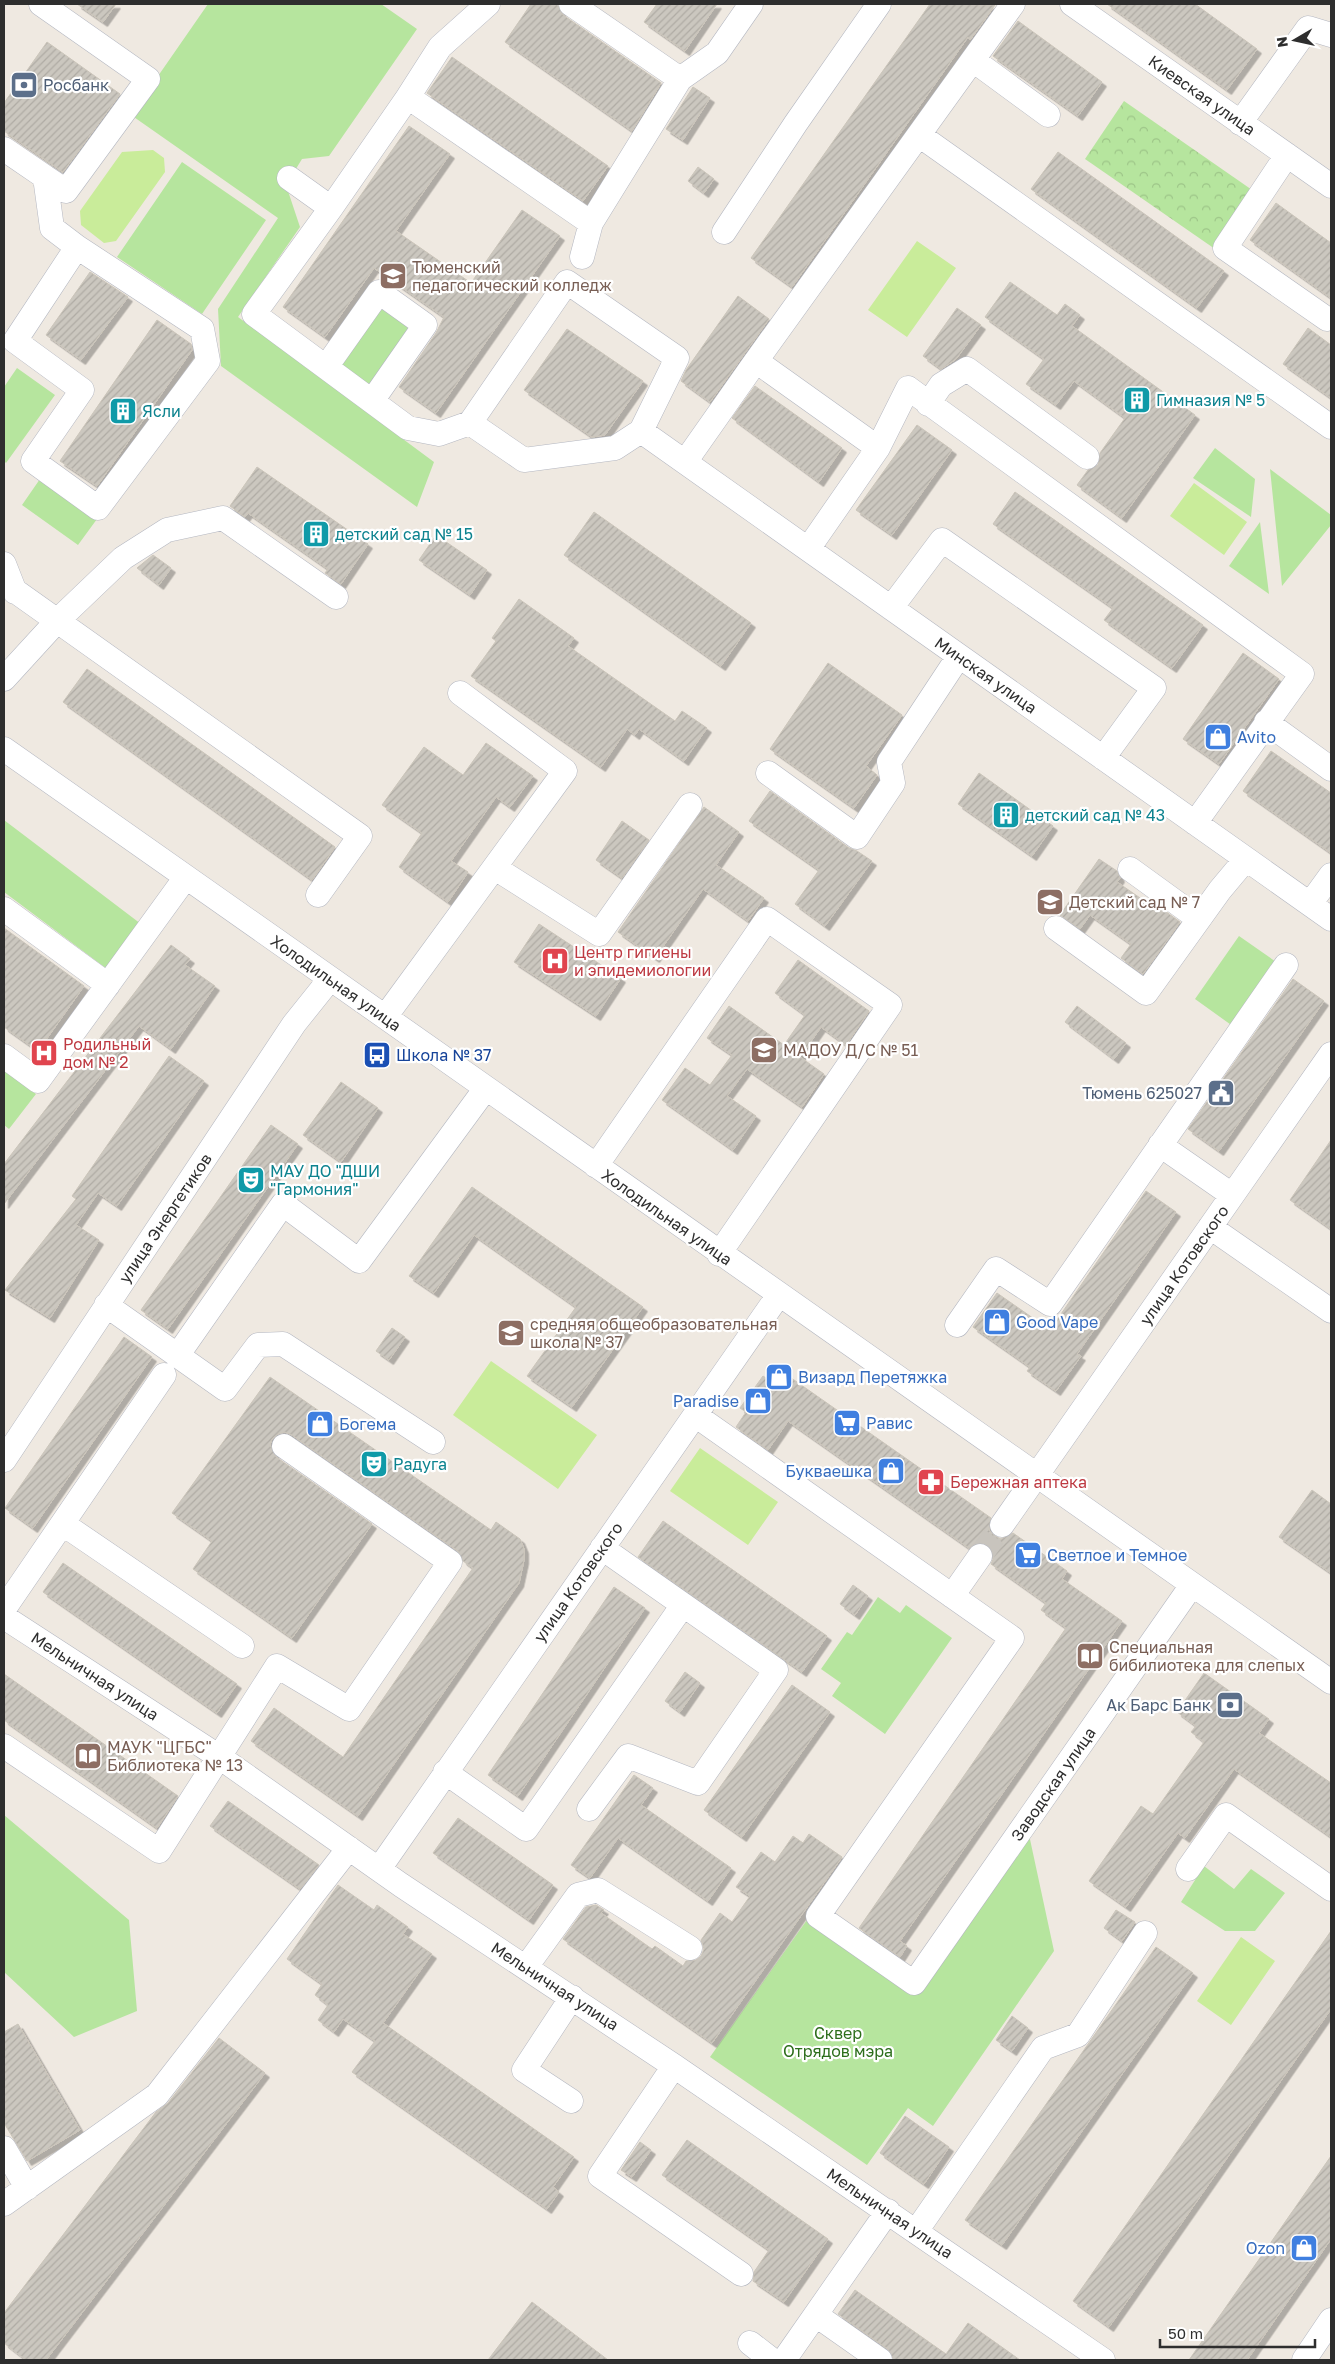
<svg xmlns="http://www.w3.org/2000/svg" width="1335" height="2364" font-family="'Golos Text',sans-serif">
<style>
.grass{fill:#b6e59e}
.forest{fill:url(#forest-crowns)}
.pitch{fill:#c9ec9a}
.building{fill:url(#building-hatch);stroke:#cbc5ba;filter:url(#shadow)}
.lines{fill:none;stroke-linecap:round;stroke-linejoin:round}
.minor-tunnel{stroke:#c8c4bd;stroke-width:24;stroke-dasharray:24 12;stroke-linecap:butt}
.minor-casing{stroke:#b4b7c1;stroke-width:25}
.minor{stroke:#fff;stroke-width:24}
.labels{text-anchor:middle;stroke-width:4.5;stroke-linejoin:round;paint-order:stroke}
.service-label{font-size:16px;fill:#4e5e75;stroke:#fff;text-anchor:end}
.street-label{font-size:16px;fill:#2e2e2e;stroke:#fff}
.education-label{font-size:16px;fill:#785e54;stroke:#fff;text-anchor:start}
.culture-label{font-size:16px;fill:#0d838f;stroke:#fff;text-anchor:start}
.shop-label{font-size:16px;fill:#366cbe;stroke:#fff;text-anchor:start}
.health-label{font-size:16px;fill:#be3a42;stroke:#fff;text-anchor:start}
.transit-label{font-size:16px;fill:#164399;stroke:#fff;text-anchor:start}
.park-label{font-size:16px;fill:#2c6e1b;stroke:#fff}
</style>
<defs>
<pattern id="forest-crowns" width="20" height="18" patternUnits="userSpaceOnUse" patternTransform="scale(1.25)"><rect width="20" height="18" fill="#b6e59e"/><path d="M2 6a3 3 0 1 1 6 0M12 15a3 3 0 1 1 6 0" fill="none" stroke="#9dc588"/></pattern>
<pattern id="building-hatch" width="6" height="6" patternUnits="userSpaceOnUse" patternTransform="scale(1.25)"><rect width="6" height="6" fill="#cbc7bf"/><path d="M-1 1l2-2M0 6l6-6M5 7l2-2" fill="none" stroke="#afaba4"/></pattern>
<filter id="shadow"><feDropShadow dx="4.5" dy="4.5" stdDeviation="0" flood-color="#0004"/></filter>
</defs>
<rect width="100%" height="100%" fill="#efe9e1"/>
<path class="grass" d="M208 4H381L417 29 329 156 302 159 286 185 300 227 238 317 434 462 417 507 221 366 218 309 278 218 131 115Z
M182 162 266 220 202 314 117 257Z
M382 309 406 325 410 334 370 389 338 371 373 312Z
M17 368 55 395 6 463 4 461V387Z
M1215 448 1255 479 1251 517 1193 478Z
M1270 469 1331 515V525L1282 586Z
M40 479 97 519 78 545 22 505Z
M1260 522 1269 594 1229 566Z
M4 820 141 924 107 969 4 892Z
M1239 936 1279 964 1234 1027 1195 999Z
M4 1070 36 1094 9 1129 4 1125Z
M878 1597 900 1613 906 1605 952 1638 885 1734 832 1696 841 1683 821 1669 847 1632 852 1635Z
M4 1815 129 1920 137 2011 74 2037 4 1972Z
M1028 1830 1054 1951 933 2126 908 2108 867 2165 710 2057 807 1920 913 1990Z
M1204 1866 1234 1889 1251 1869 1285 1893 1255 1931H1225L1181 1902Z"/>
<path class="forest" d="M1124 101 1255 192 1215 249 1085 159Z"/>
<path class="pitch" d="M153 150 164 158 165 172 116 241 104 243 81 225 80 211 122 152Z
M917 241 956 268 907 337 868 310Z
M1194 483 1247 522 1224 555 1170 516Z
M491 1361 597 1435 558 1489 453 1415Z
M700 1448 778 1502 748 1545 670 1491Z
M1241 1937 1275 1961 1231 2025 1197 2001Z"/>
<path class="building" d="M77 4H116L103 22Z
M531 4H557L563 15 661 83 632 131 505 42Z
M657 4H717L685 51 644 22Z
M930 4 995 5 970 40 968 37 792 287 751 258Z
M1107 4H1195L1257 49 1227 90Z
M1018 21 1102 82 1078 116 993 56Z
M47 42 120 94 63 172 4 131V103Z
M452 57 608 166 583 201 427 93Z
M693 87 710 98 683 140 666 129Z
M409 126 450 154 396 231 471 283 522 210 560 236 436 413 399 387 436 333 444 317 374 268 325 337 283 307Z
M1058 152 1224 271 1197 308 1031 189Z
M698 167 714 179 704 193 688 181Z
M1276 203 1331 243V298L1250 240Z
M90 272 128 297 81 360 46 335Z
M1010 282 1057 315 1065 304 1080 315 1072 326 1195 415 1122 518 1077 485 1088 470 1098 465 1100 453 1125 418 1074 381 1056 405 1026 384 1044 359 985 317Z
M738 296 769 319 710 402 681 381 686 370Z
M957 308 981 325 956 359 941 369 923 356Z
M157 320 191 344 192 350 97 486 60 461Z
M1308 328 1331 345V398L1283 364Z
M567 329 643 381 605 435 592 437 524 390Z
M755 386 842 448 819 482 732 418Z
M917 425 952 450 892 535 856 510Z
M257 467 368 544 341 584 325 573 328 569 248 513 245 517 230 506Z
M1015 492 1203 625 1172 668 1104 620 1113 608 993 524Z
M594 512 751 623 721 666 564 555Z
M436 535 487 570 470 595 419 560Z
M153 555 171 568 159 585 137 568Z
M519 599 574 638 568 646 675 721 682 711 707 728 684 761 639 729 635 735 627 729 601 767 471 676 496 641 492 638Z
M1243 653 1279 679 1219 764 1183 739Z
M828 663 902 715 866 766 877 775 854 808 770 749Z
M87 669 335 847 312 880 63 702Z
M486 743 533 776 510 807 496 797 451 861 468 872 448 902 399 867 422 833 382 805 424 747 463 775Z
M1271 751 1331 793V853L1243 791Z
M979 773 1053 826 1032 856 958 804Z
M770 791 849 848 857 851 872 861 825 926 795 904 819 870 749 821Z
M704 807 739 832 716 865 764 898 748 921 703 889 655 958 618 932Z
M622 821 649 840 622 878 596 860Z
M1099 859 1117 871 1120 878 1117 882 1156 909 1158 906 1180 922 1143 974 1121 958 1131 944 1090 915 1080 929 1060 915Z
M539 924 621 978 596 1016 514 962Z
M4 928 84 986 38 1051 4 1027Z
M171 945 190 959 185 965 215 986 171 1049 139 1026 4 1204V1164Z
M798 960 869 1011 846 1045 821 1027 800 1057 824 1074 802 1107 747 1069 727 1096 756 1116 733 1150 662 1100 685 1068 710 1085 732 1055 707 1038 729 1006 784 1045 805 1015 775 993Z
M1293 979 1324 1001 1219 1151 1188 1129Z
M1077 1006 1126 1043 1114 1059 1065 1022Z
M169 1056 204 1081 117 1206 98 1193 76 1225 99 1240 50 1318 5 1290 76 1199 72 1196Z
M341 1082 378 1108 341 1162 303 1135Z
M271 1125 298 1144 168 1329 141 1310Z
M1331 1140V1229L1290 1200Z
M472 1187 643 1307 572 1407 527 1376 576 1307 474 1235 434 1293 409 1276Z
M1146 1191 1176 1212 1077 1354 1081 1356 1056 1391 1027 1371 1030 1367 973 1327 997 1293 1050 1330Z
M392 1328 405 1337 389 1360 376 1351Z
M124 1337 152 1357 33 1528 5 1508Z
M777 1368 991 1518 989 1530 995 1536 1001 1539 1013 1533 1067 1571 1062 1579 1122 1621 900 1941 907 1946 900 1957 859 1928 1066 1628 1041 1610 1046 1603 991 1564 994 1557 988 1545 981 1542 974 1544 969 1548 788 1421 768 1450 736 1427 746 1412 740 1408 763 1376 769 1380Z
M270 1377 491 1530 496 1522 520 1539 524 1549V1560L519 1583 358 1816 251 1741 274 1708 343 1757 473 1568 463 1561 458 1551 292 1435 285 1432 278 1434 272 1439 270 1445 276 1457 372 1524 292 1638 193 1569 212 1541 172 1513Z
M1312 1490 1331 1504V1573L1279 1537Z
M663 1521 827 1636 802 1672 638 1557Z
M63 1563 237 1684 217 1713 43 1592Z
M853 1585 868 1596 855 1615 840 1604Z
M614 1587 645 1608 518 1796 488 1775Z
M685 1672 700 1683 680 1712 665 1701Z
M1204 1673 1269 1719 1259 1733 1331 1783V1837L1234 1769 1185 1838 1178 1833 1126 1907 1089 1881 1141 1806 1153 1814 1204 1742 1191 1732 1196 1726 1177 1712Z
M4 1674 178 1796 157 1828 4 1720Z
M792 1685 830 1712 742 1837 704 1810Z
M634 1775 653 1788 641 1805 731 1868 708 1901 618 1838 590 1878 571 1865Z
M228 1801 319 1865 300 1889 210 1826Z
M458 1818 553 1885 529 1920 433 1853Z
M809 1834 842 1857 712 2043 563 1939 586 1907 596 1905 604 1910 601 1913 652 1949 655 1946 683 1966 686 1961 696 1960 701 1956 704 1949 701 1940 720 1913 732 1922 750 1896 736 1887 761 1852 775 1862 793 1836 803 1843Z
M338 1885 374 1910 377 1905 408 1927 403 1934 432 1954 383 2023 574 2157 553 2187 559 2192 547 2209 352 2072 375 2041 343 2019 334 2032 318 2020 328 2005 315 1995 322 1984 287 1959Z
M1116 1910 1135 1922 1122 1941 1104 1928Z
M1331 1931V2009L1109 2327 1073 2301Z
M1156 1947 1193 1973 1002 2245 965 2220Z
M1012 2016 1028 2028 1012 2051 996 2040Z
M18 2024 80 2130 27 2161 4 2123V2032Z
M219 2038 265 2073 46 2360H26L4 2343V2313L156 2112 168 2103Z
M905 2116 949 2147 924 2184 880 2153Z
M687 2140 828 2239 784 2302 753 2281 754 2272 769 2250 662 2175Z
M640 2142 651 2150 632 2177 621 2170Z
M1331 2156V2239L1247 2360H1189Z
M855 2290 946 2354 968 2323 1020 2360H894L888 2349 838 2314Z
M532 2302 608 2360H488Z"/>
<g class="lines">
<path class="minor-tunnel" d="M980 1556 1002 1525"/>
<g class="minor-casing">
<path id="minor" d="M41 4 148 79 66 191 45 177
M571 4 680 79
M1072 4 1331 186
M973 60 1048 115
M408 97 591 223
M1240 123 1308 28 1331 35
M919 135 1331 427
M4 149 45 177 52 228 77 247 15 341 82 390 33 461 98 508 208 361 202 329 77 247
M1287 155 1225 248 1327 319
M289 178 331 208 254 314 408 428 439 434 470 423 524 460 615 448 641 431 677 358 567 282 470 423
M331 208 408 97 440 47 488 4
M724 232 796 123 879 4
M582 257 591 223 680 79 717 53 751 4
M756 361 1013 4
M326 367 379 292 425 325 372 401
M928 404 941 385 967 369 1087 457
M641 431 1331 919
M685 462 756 361 878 448
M808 549 878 448 908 388 1302 674 1195 823
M4 564 15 592
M4 583 360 836 318 895
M891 608 942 540 1154 688 1103 758
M4 679 57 621 123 558 167 530 223 518 336 597
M1266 722 1331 769
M4 749 1331 1682
M768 773 857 837 893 783 889 762 959 656
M495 868 599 934 690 805
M1130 869 1199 919
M1310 904 1331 875
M4 909 108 985
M1056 928 1146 993 1220 890 1246 859
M385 1017 565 771 460 693
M4 1056 38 1081 186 877
M1160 1145 1232 1195
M596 1166 767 919 890 1005 719 1254
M1210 1227 1331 1311
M106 1305 225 1389 258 1345 283 1344 433 1442
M957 1325 996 1269 1050 1304 1286 965
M177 1356 283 1204 359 1261 486 1088
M695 1415 1012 1638 818 1916 914 1983 1192 1585
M4 1460 294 1024 330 979
M63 1524 242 1646
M1002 1525 1331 1054
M952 1596 980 1556
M4 1609 164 1375
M4 1617 218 1756 401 1885 674 2066 1103 2360
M4 1746 159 1851 277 1666 349 1709 450 1562 284 1446
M445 1772 526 1829 683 1605
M589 1809 628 1756 698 1783 776 1670 602 1548
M379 1869 778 1296
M1188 1869 1226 1815 1331 1889
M526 1967 578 1895 598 1890 690 1948
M674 2066 600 2176 741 2274
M571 2101 524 2070 572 1997
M4 2148 27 2188
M4 2204 157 2095 349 1848
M917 2230 1043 2048 1078 2035 1145 1933
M816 2315 880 2360
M750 2343 772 2360
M784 2360 888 2211
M1304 2360 1331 2320"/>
</g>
<use href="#minor" class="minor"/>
</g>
<defs>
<g id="bank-square" transform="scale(1.4375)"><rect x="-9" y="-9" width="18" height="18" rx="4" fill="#5c6f8a" stroke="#fff"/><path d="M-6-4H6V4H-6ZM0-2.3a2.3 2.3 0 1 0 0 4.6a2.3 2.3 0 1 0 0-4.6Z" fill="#fff"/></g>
<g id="university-square" transform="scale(1.4375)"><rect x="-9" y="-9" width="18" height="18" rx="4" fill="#8d6e63" stroke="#fff"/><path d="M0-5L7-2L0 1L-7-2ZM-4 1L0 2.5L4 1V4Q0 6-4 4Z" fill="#fff"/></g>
<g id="building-square" transform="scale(1.4375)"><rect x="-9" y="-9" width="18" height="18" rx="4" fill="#0f9aa8" stroke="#fff"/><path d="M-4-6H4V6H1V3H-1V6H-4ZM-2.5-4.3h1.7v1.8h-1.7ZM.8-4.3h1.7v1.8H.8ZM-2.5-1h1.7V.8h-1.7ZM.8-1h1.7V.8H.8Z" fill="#fff"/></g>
<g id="shop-square" transform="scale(1.4375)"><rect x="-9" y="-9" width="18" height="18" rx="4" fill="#3f7fe0" stroke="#fff"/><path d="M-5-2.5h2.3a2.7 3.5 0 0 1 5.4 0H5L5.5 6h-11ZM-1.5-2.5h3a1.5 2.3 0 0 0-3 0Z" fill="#fff"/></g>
<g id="school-square" transform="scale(1.4375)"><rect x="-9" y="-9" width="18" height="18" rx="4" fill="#8d6e63" stroke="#fff"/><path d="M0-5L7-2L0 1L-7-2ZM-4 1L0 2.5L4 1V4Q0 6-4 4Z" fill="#fff"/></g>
<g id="hospital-square" transform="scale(1.4375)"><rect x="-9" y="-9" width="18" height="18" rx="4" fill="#e0444e" stroke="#fff"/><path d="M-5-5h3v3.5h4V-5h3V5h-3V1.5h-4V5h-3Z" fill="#fff"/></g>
<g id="bus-square" transform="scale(1.4375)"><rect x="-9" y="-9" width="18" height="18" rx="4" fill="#1a4fb4" stroke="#fff"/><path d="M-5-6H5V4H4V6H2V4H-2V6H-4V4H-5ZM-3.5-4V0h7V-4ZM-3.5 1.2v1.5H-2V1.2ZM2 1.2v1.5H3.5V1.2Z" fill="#fff"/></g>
<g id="civic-square" transform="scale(1.4375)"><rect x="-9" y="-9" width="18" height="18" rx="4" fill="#5c6f8a" stroke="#fff"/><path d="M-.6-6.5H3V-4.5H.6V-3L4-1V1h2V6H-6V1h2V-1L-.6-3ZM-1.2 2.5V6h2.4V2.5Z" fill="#fff"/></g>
<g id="theatre-square" transform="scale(1.4375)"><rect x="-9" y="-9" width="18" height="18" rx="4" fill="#0f9aa8" stroke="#fff"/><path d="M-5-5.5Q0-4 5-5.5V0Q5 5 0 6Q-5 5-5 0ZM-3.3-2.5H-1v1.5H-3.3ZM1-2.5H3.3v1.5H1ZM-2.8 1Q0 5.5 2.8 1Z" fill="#fff"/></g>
<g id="supermarket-square" transform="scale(1.4375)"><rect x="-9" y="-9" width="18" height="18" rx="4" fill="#3f7fe0" stroke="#fff"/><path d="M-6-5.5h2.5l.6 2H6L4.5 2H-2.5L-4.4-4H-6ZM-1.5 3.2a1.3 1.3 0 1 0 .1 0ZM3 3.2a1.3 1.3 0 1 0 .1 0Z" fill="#fff"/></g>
<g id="pharmacy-square" transform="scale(1.4375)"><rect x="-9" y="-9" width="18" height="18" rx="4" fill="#e0444e" stroke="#fff"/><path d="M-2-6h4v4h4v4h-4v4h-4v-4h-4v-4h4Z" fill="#fff"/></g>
<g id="library-square" transform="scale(1.4375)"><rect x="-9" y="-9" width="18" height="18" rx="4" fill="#8d6e63" stroke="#fff"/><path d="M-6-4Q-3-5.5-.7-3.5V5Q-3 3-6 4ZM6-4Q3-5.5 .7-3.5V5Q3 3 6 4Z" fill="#fff"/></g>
</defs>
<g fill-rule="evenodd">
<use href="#bank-square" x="24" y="85"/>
<use href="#university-square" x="393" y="276"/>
<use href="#building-square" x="1137" y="400"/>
<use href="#building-square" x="123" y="411"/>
<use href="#building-square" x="316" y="534"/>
<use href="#shop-square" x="1218" y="737"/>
<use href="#building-square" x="1006" y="815"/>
<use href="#school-square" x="1050" y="902"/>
<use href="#hospital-square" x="555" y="961"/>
<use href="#school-square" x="764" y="1050"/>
<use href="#hospital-square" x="44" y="1053"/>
<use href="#bus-square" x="377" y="1055"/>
<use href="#civic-square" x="1221" y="1093"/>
<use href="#theatre-square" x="251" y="1180"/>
<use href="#shop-square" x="997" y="1322"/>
<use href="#school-square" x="511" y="1333"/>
<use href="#shop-square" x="779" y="1377"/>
<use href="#shop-square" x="758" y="1401"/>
<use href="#supermarket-square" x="847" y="1423"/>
<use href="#shop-square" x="320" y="1424"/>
<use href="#theatre-square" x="374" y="1464"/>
<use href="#shop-square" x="891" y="1471"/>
<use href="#pharmacy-square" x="931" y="1482"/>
<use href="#supermarket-square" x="1028" y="1555"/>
<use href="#library-square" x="1090" y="1656"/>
<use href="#bank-square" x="1230" y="1705"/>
<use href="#library-square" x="88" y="1756"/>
<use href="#shop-square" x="1304" y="2248"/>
</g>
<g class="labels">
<g class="service-label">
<text x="43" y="91" text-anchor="start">Росбанк</text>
<text x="1202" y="1099">Тюмень 625027</text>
<text x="1211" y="1711">Ак Барс Банк</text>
</g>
<g class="street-label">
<text transform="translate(1202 95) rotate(35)" y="6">Киевская улица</text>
<text transform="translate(986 675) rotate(35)" y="6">Минская улица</text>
<text transform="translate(336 983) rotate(35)" y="6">Холодильная улица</text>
<text transform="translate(667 1217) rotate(35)" y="6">Холодильная улица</text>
<text transform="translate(165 1218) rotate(-56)" y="6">улица Энергетиков</text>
<text transform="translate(1184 1265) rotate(-55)" y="6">улица Котовского</text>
<text transform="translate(578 1582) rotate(-55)" y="6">улица Котовского</text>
<text transform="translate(95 1676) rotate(33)" y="6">Мельничная улица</text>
<text transform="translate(1053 1784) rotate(-55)" y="6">Заводская улица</text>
<text transform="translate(555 1986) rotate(33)" y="6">Мельничная улица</text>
<text transform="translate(890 2213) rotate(34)" y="6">Мельничная улица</text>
</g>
<g class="education-label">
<text x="412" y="273">Тюменский<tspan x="412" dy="18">педагогический колледж</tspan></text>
<text x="1069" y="908">Детский сад № 7</text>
<text x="783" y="1056">МАДОУ Д/С № 51</text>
<text x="530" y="1330">средняя общеобразовательная<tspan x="530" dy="18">школа № 37</tspan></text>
<text x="1109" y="1653">Специальная<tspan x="1109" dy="18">бибилиотека для слепых</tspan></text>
<text x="107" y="1753">МАУК "ЦГБС"<tspan x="107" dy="18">Библиотека № 13</tspan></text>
</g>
<g class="culture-label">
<text x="1156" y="406">Гимназия № 5</text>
<text x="142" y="417">Ясли</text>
<text x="335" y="540">детский сад № 15</text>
<text x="1025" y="821">детский сад № 43</text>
<text x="270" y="1177">МАУ ДО "ДШИ<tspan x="270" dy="18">"Гармония"</tspan></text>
<text x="393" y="1470">Радуга</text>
</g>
<g class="shop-label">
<text x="1237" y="743">Avito</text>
<text x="1016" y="1328">Good Vape</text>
<text x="798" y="1383">Визард Перетяжка</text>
<text x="739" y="1407" text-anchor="end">Paradise</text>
<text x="866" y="1429">Равис</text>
<text x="339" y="1430">Богема</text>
<text x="872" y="1477" text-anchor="end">Букваешка</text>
<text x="1047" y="1561">Светлое и Темное</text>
<text x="1285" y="2254" text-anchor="end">Ozon</text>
</g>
<g class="health-label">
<text x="574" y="958">Центр гигиены<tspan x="574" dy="18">и эпидемиологии</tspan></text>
<text x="63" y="1050">Родильный<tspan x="63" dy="18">дом № 2</tspan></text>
<text x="950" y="1488">Бережная аптека</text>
</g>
<g class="transit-label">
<text x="396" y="1061">Школа № 37</text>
</g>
<g class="park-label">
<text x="838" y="2039">Сквер<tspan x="838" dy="18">Отрядов мэра</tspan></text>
</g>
</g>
<rect width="1335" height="2364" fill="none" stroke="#2e2e2e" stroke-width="10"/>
<g transform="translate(1295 40) rotate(261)" stroke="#ffffff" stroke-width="4" paint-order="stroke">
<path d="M0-4L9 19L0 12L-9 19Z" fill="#2e2e2e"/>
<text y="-8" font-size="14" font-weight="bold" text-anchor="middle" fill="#2e2e2e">N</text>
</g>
<path d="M1160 2339v8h155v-8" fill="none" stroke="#2e2e2e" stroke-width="2.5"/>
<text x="1168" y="2339" font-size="15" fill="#2e2e2e" stroke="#ffffff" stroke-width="4" paint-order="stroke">50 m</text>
</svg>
